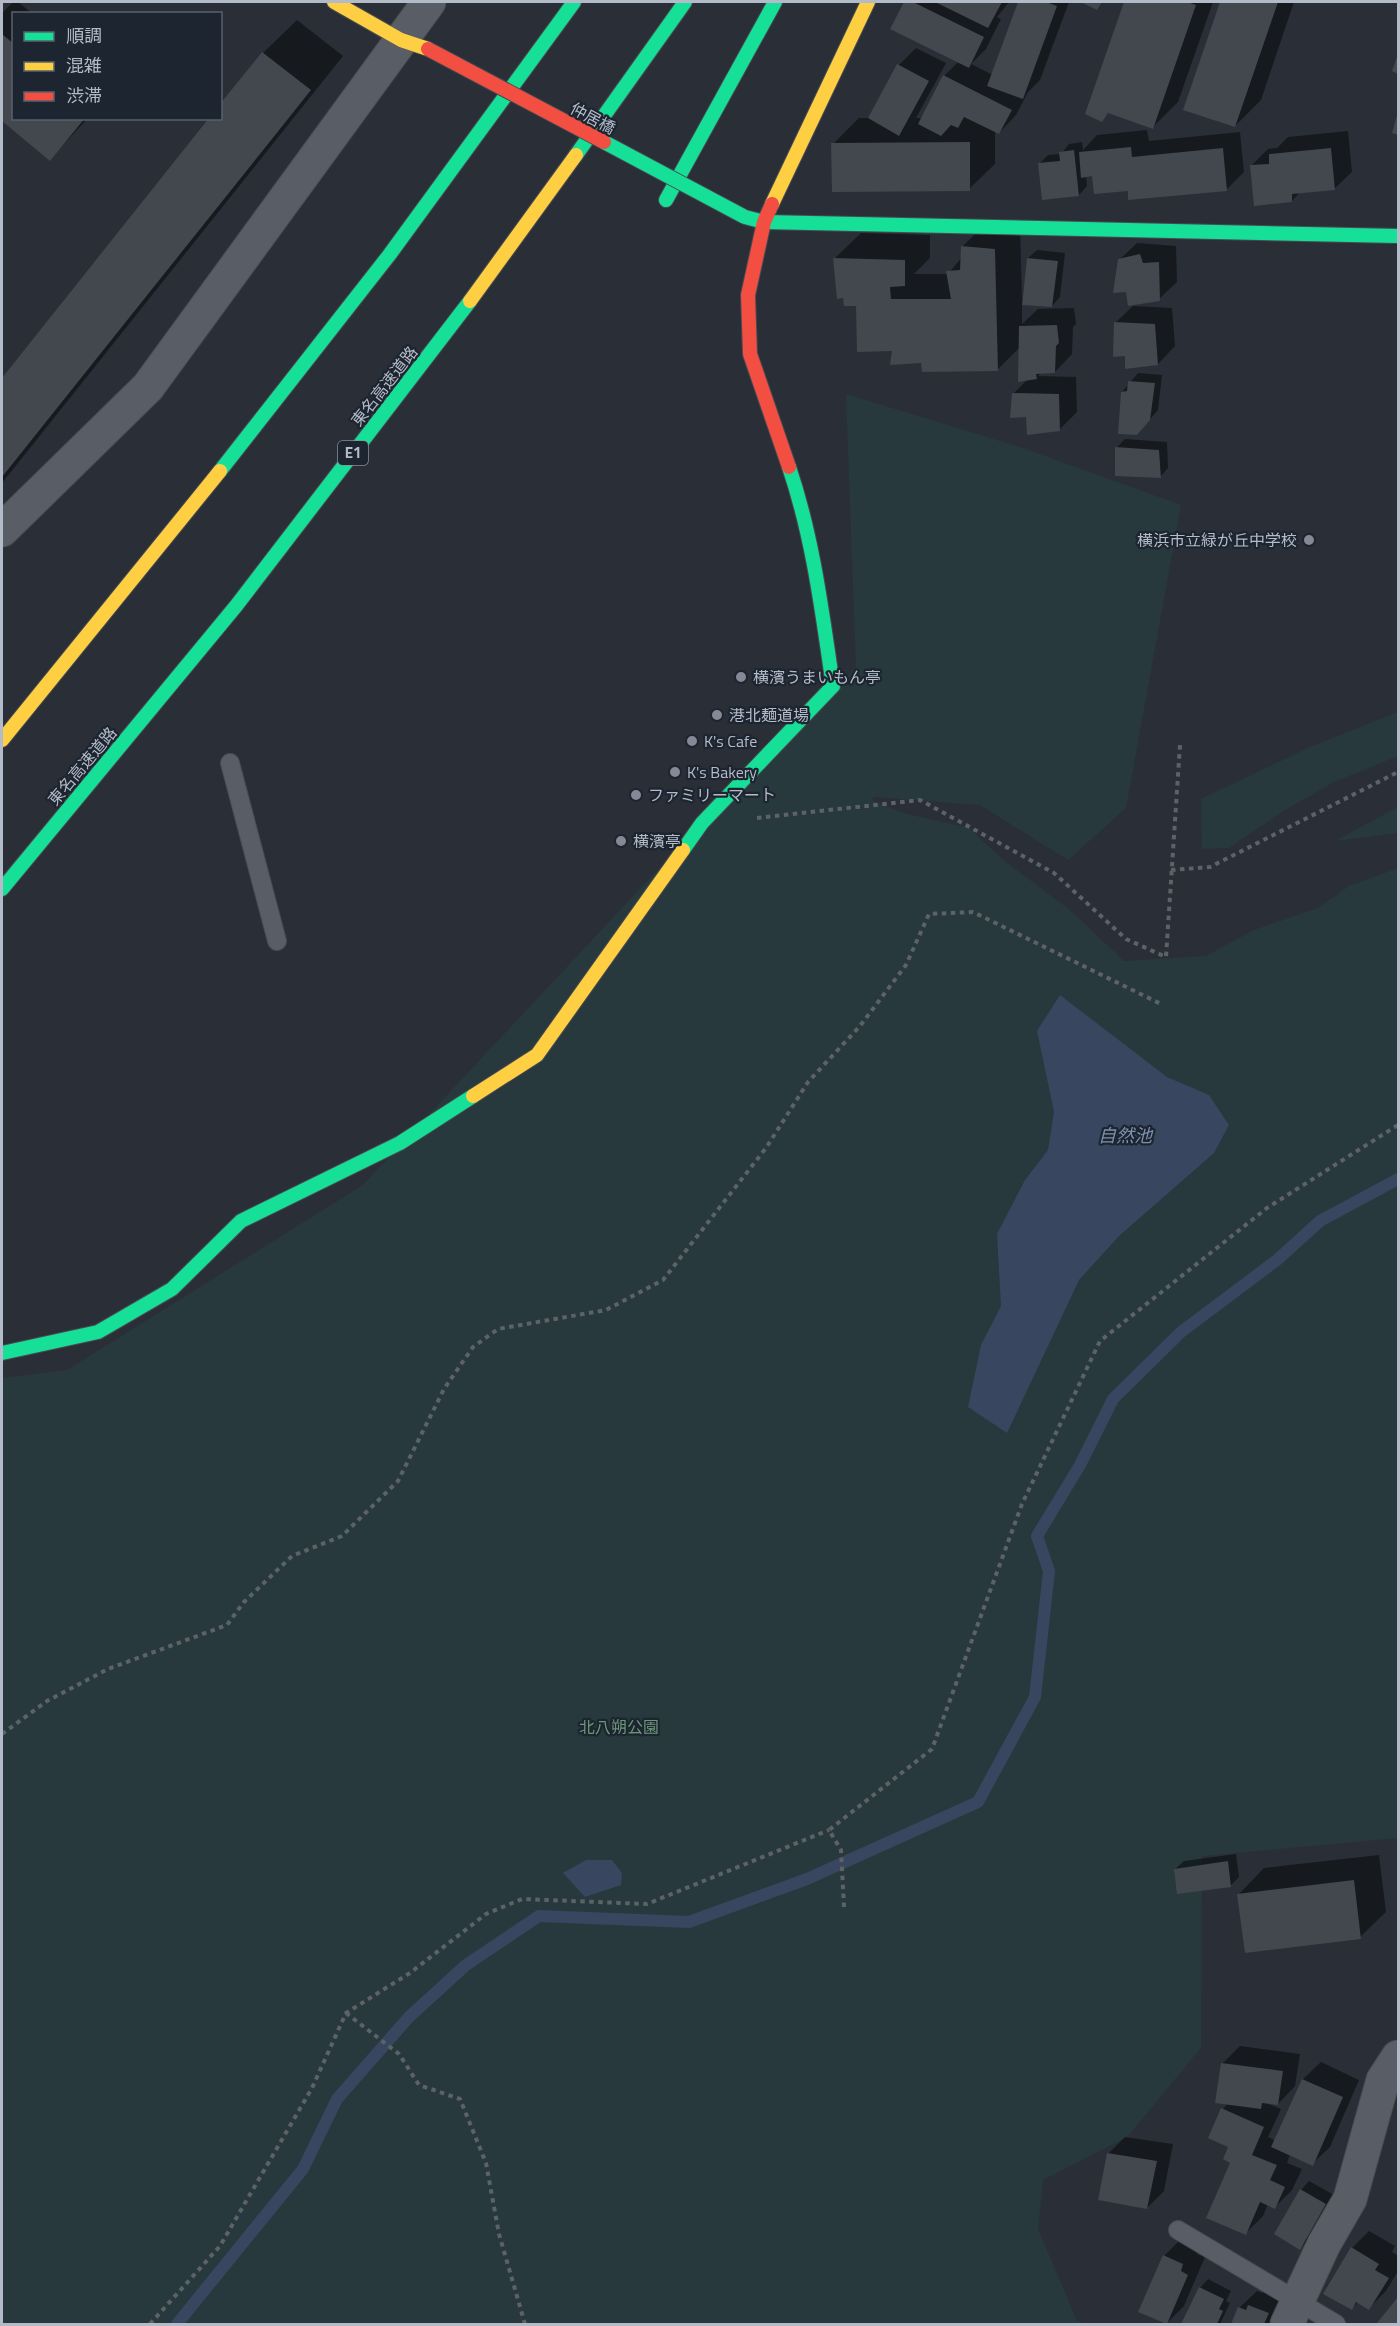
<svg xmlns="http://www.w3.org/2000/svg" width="1400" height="2326" font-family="'Titillium Web','Noto Sans JP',sans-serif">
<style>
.green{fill:#27393c}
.water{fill:#38465f}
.shadow{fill:#0007}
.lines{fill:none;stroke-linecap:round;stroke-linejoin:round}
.stream{stroke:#38465f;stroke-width:12}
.building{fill:#43474e}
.lane-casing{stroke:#484b51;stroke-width:20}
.street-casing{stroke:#484b51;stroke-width:35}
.fast-casing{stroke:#484b51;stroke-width:16}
.slow-casing{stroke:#484b51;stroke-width:16}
.jam-casing{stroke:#484b51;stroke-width:16}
.path{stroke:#5d6268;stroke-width:4;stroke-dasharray:4.5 4.5;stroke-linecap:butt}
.lane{stroke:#595d65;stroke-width:18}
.street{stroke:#595d65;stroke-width:33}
.fast{stroke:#16e098;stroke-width:14}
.slow{stroke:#ffcf43;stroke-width:14}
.jam{stroke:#f24e42;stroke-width:14}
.fast-bridge-casing{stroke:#484b51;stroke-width:16;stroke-linecap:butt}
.jam-bridge-casing{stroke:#484b51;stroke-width:16;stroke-linecap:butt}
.fast-bridge{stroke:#16e098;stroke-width:14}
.jam-bridge{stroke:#f24e42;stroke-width:14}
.poi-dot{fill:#848a95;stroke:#1d2531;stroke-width:2}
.labels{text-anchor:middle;stroke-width:4.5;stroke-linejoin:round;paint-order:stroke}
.shield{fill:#1d2531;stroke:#878e9b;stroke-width:1.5}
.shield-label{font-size:15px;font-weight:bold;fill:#b4bbc8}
.street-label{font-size:16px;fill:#b4bbc8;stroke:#1d2531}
.poi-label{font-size:16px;fill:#b4bbc8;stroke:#1d2531;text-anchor:start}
.park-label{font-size:16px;fill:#6c9878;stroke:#1d2531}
.water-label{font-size:18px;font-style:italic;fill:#7d90ae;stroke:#1d2531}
</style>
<rect width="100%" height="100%" fill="#2a2f37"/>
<path class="green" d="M846 394 1023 448 1181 505 1126 808 1068 860 980 805 874 797 872 800 903 813 969 828 1002 859 1070 910 1124 961 1206 956 1254 930 1318 908 1349 886 1398 868V1838L1202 1856 1201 2048 1127 2137 1043 2180 1038 2229 1077 2321 1086 2324H2V1378L67 1370 363 1185 651 877 856 667Z
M1398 712V756L1334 782 1280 813 1229 848 1202 849 1201 799 1310 747Z
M1398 807V833L1335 841Z"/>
<path class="water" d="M1060 995 1167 1077 1209 1095 1229 1125 1214 1153 1119 1236 1079 1280 1007 1433 968 1407 981 1345 1001 1306 997 1234 1025 1180 1048 1150 1054 1112 1037 1031Z
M586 1860H612L622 1873 621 1885 585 1897 563 1873Z"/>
<path class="shadow" d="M13 2H18L33 14H14V118H88L50 159 2 119V13Z
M906 2H1009L997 17 1001 19 986 49 971 64 993 75 1020 2H1069L1040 80 1028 92 1016 115 999 133 995 131V164L969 189 833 144 859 118H870L899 65 916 48 946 63 916 118H923L944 76 959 61 892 28Z
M1126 2H1213L1178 102 1153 127 1109 112 1101 120 1087 113Z
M1221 2H1294L1261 100 1235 126 1185 109Z
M297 20 343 56 2 483V381L211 118H220V107L263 53Z
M1147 130 1149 141 1240 132 1244 172 1227 189H1129L1093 175 1086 176 1087 186 1079 195 1039 164 1048 155 1061 154 1069 144 1082 142 1083 150 1097 135Z
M1348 131 1352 172 1334 189 1300 192 1292 201 1251 166 1268 149 1277 148 1288 137Z
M988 221 1020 224 1022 302 1028 258 1037 250 1065 253 1060 297 1052 306 1022 303V324L1038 309 1074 308 1076 324 1073 327 1072 354 1055 372 1041 373 1038 376 1076 377 1077 412 1059 430 1028 415 1014 393 1028 379 1020 347 997 370 922 362 894 350 857 304 835 258 861 233 930 235V258L914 274H948L962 257V247Z
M1137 243 1176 246 1177 282 1159 299 1119 260Z
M1133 306 1172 308 1175 346 1158 364 1127 354 1115 323Z
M1138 373 1162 375 1158 410 1146 424 1122 392Z
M1125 439 1167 442 1168 468 1160 477 1116 448Z
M1236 1854 1239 1877 1230 1886 1175 1869 1184 1861Z
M1379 1855 1386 1912 1360 1937 1239 1894 1264 1868Z
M1240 2046 1300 2054 1295 2086 1278 2104 1266 2103 1281 2109 1268 2137 1276 2141 1303 2079 1321 2062 1359 2080 1330 2147 1312 2164 1290 2154 1287 2163 1302 2169 1292 2190 1275 2207 1268 2204 1263 2216 1245 2234 1230 2146 1210 2137 1223 2109 1228 2103 1223 2063Z
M1125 2137 1173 2144 1164 2191 1147 2208 1108 2154Z
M1309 2181 1334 2195 1308 2240 1300 2248 1301 2190Z
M1369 2231 1395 2246 1392 2252 1398 2256V2271L1386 2291 1369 2308 1358 2302 1351 2309 1352 2248Z
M1181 2239 1200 2246 1197 2254 1205 2257 1184 2306 1167 2323 1164 2256Z
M1208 2279 1231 2291 1226 2301 1230 2303 1220 2324H1182L1200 2288Z
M1267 2288 1285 2296 1273 2324H1232L1239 2308 1257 2291 1262 2293Z
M1398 2299V2324H1381L1379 2323Z"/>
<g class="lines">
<path class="stream" d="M177 2324 303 2169 337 2099 409 2017 466 1965 539 1916 689 1922 807 1879 978 1802 1035 1697 1049 1571 1037 1536 1080 1465 1113 1399 1181 1332 1277 1260 1320 1221 1398 1179"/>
</g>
<path class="building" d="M904 2H913L984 37 969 68 890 29Z
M935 2H1002L988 28Z
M1018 2H1046L1057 6 1023 99 987 86Z
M1081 2H1102L1097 10Z
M1124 2H1187L1196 5 1153 129 1108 113 1102 122 1085 114Z
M1220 2H1278L1235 127 1183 110Z
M2 34 14 44V118H85L50 161 2 121Z
M262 52 311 90 2 477V378L209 118H220V104Z
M1398 54V74L1392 71Z
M897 64 929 81 899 136 868 118Z
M943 75 1012 110 999 134 964 117 958 128 951 125 941 136 918 124Z
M1398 112V135L1392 133Z
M970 142V191L832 192 831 143Z
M1131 147 1132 157 1223 148 1227 191 1128 200V191L1094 194 1092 176 1081 178 1079 152Z
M1331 148 1335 190 1292 194V202L1254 206 1250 165 1269 164V154Z
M1074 150 1079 196 1042 200 1038 163 1060 161 1059 152Z
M961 246 995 249 998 371 922 372 921 363 890 365 892 351 857 352 856 306H844L843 298 837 299 833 258 905 260V286L890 287 891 299H951L946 271 960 270Z
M1140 254 1143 263 1159 262 1160 301 1128 306 1126 292 1113 293 1118 259Z
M1027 258 1058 261 1052 307 1022 305Z
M1114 322 1155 324 1158 365 1125 369V356L1113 357Z
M1057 325 1059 343 1056 346 1055 373 1036 374 1037 379 1018 382 1019 326Z
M1128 381 1155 383 1150 420 1137 435 1118 434 1121 392 1127 391Z
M1012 393 1059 394 1060 431 1027 435 1026 417 1010 418Z
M1115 447 1159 450 1161 478 1115 476Z
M1228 1861 1231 1887 1177 1894 1174 1869Z
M1354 1880 1361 1939 1245 1953 1237 1894Z
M1221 2063 1283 2071 1278 2105 1262 2103 1261 2109 1215 2103Z
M1302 2079 1343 2097 1313 2166 1271 2147Z
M1221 2108 1264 2127 1252 2155 1277 2165 1270 2180 1285 2187 1275 2209 1260 2202 1246 2235 1206 2218 1230 2163 1223 2159 1228 2147 1208 2138Z
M1107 2153 1157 2161 1147 2209 1098 2200Z
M1300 2189 1326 2204 1300 2250 1274 2234Z
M1351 2247 1379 2264 1375 2270 1389 2278 1369 2310 1356 2302 1352 2310 1323 2294Z
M1163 2255 1183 2264 1181 2271 1188 2275 1167 2324 1138 2312Z
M1199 2287 1224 2299 1219 2309 1223 2311 1217 2324H1181Z
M1398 2297V2324H1379L1377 2323Z
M1248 2305 1269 2313 1264 2324H1231L1238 2307 1246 2310Z"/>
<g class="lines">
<g class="lane-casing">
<path id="lane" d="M230 763 277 941
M1178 2230 1336 2324"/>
</g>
<g class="street-casing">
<path id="street" d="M2 530 148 387 429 2
M1287 2324 1324 2244 1350 2199 1383 2080 1398 2057"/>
</g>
<g class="fast-casing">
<path id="fast" d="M576 155 685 2
M666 200 775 2
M745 217 764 222 1398 236
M220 471 390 254 574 2
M683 850 702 823 833 686C822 611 813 538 789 467
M2 889 236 606 470 301
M2 1353 98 1332 172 1289 241 1221 400 1143 473 1096"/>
</g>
<g class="slow-casing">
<path id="slow" d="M334 2 401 40 428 49
M772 204 868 2
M470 301 576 155
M2 740 220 471
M473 1096 537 1055 683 850"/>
</g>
<g class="jam-casing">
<path id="jam" d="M772 204 764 222 748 295 750 354 789 467"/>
</g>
<path class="path" d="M757 818 920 800 1054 873 1126 939 1166 957 1180 745
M1171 870 1210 867 1398 772
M2 1734 47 1701 108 1669 227 1625 244 1602 292 1556 342 1536 398 1481 444 1389 473 1347 498 1329 606 1310 663 1280 766 1148 808 1082 860 1026 906 965 929 914 973 912 1161 1004
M844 1907 841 1850 829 1830 932 1749 1022 1504 1100 1341 1267 1208 1398 1125
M346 2013 399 2054 419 2085 460 2099 486 2163 499 2234 525 2324
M150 2324 220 2246 312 2088 346 2013 410 1973 486 1914 522 1899 647 1904 829 1830"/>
<use href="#lane" class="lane"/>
<use href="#street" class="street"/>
<use href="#fast" class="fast"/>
<use href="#slow" class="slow"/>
<use href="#jam" class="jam"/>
<g class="fast-bridge-casing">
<path id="fast-bridge" d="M604 142 743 216"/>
</g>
<g class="jam-bridge-casing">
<path id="jam-bridge" d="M428 49 604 142"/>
</g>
<use href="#fast-bridge" class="fast-bridge"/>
<use href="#jam-bridge" class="jam-bridge"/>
</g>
<g class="poi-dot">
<circle cx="1309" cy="540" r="6"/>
<circle cx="741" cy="677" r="6"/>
<circle cx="717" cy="715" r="6"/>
<circle cx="692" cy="741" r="6"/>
<circle cx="675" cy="772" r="6"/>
<circle cx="636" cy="795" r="6"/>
<circle cx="621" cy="841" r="6"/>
</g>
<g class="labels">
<rect class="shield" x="338" y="441" width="30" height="24" rx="4.5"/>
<g class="shield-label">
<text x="353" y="458">E1</text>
</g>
<g class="street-label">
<text transform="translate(593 118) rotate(28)" y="6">仲居橋</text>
<text transform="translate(384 386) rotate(-52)" y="6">東名高速道路</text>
<text transform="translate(82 766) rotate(-50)" y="6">東名高速道路</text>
</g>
<g class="poi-label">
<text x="1297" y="546" text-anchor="end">横浜市立緑が丘中学校</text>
<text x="753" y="683">横濱うまいもん亭</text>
<text x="729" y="721">港北麺道場</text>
<text x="704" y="747">K's Cafe</text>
<text x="687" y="778">K's Bakery</text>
<text x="648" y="801">ファミリーマート</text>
<text x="633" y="847">横濱亭</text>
</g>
<g class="park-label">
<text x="619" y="1733">北八朔公園</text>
</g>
<g class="water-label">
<text x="1125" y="1142">自然池</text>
</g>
</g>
<rect width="1400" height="2326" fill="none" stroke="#b4bbc8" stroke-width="6"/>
<rect x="12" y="12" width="210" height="108" fill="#1d2531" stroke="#59616d" stroke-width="1.5"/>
<rect x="24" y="32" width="30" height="9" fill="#16e098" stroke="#59616d" stroke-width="1.5"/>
<text x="66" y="42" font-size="18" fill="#b4bbc8">順調</text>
<rect x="24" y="62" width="30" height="9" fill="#ffcf43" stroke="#59616d" stroke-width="1.5"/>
<text x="66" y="72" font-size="18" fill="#b4bbc8">混雑</text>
<rect x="24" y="92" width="30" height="9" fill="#f24e42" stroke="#59616d" stroke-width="1.5"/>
<text x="66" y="102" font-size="18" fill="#b4bbc8">渋滞</text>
</svg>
